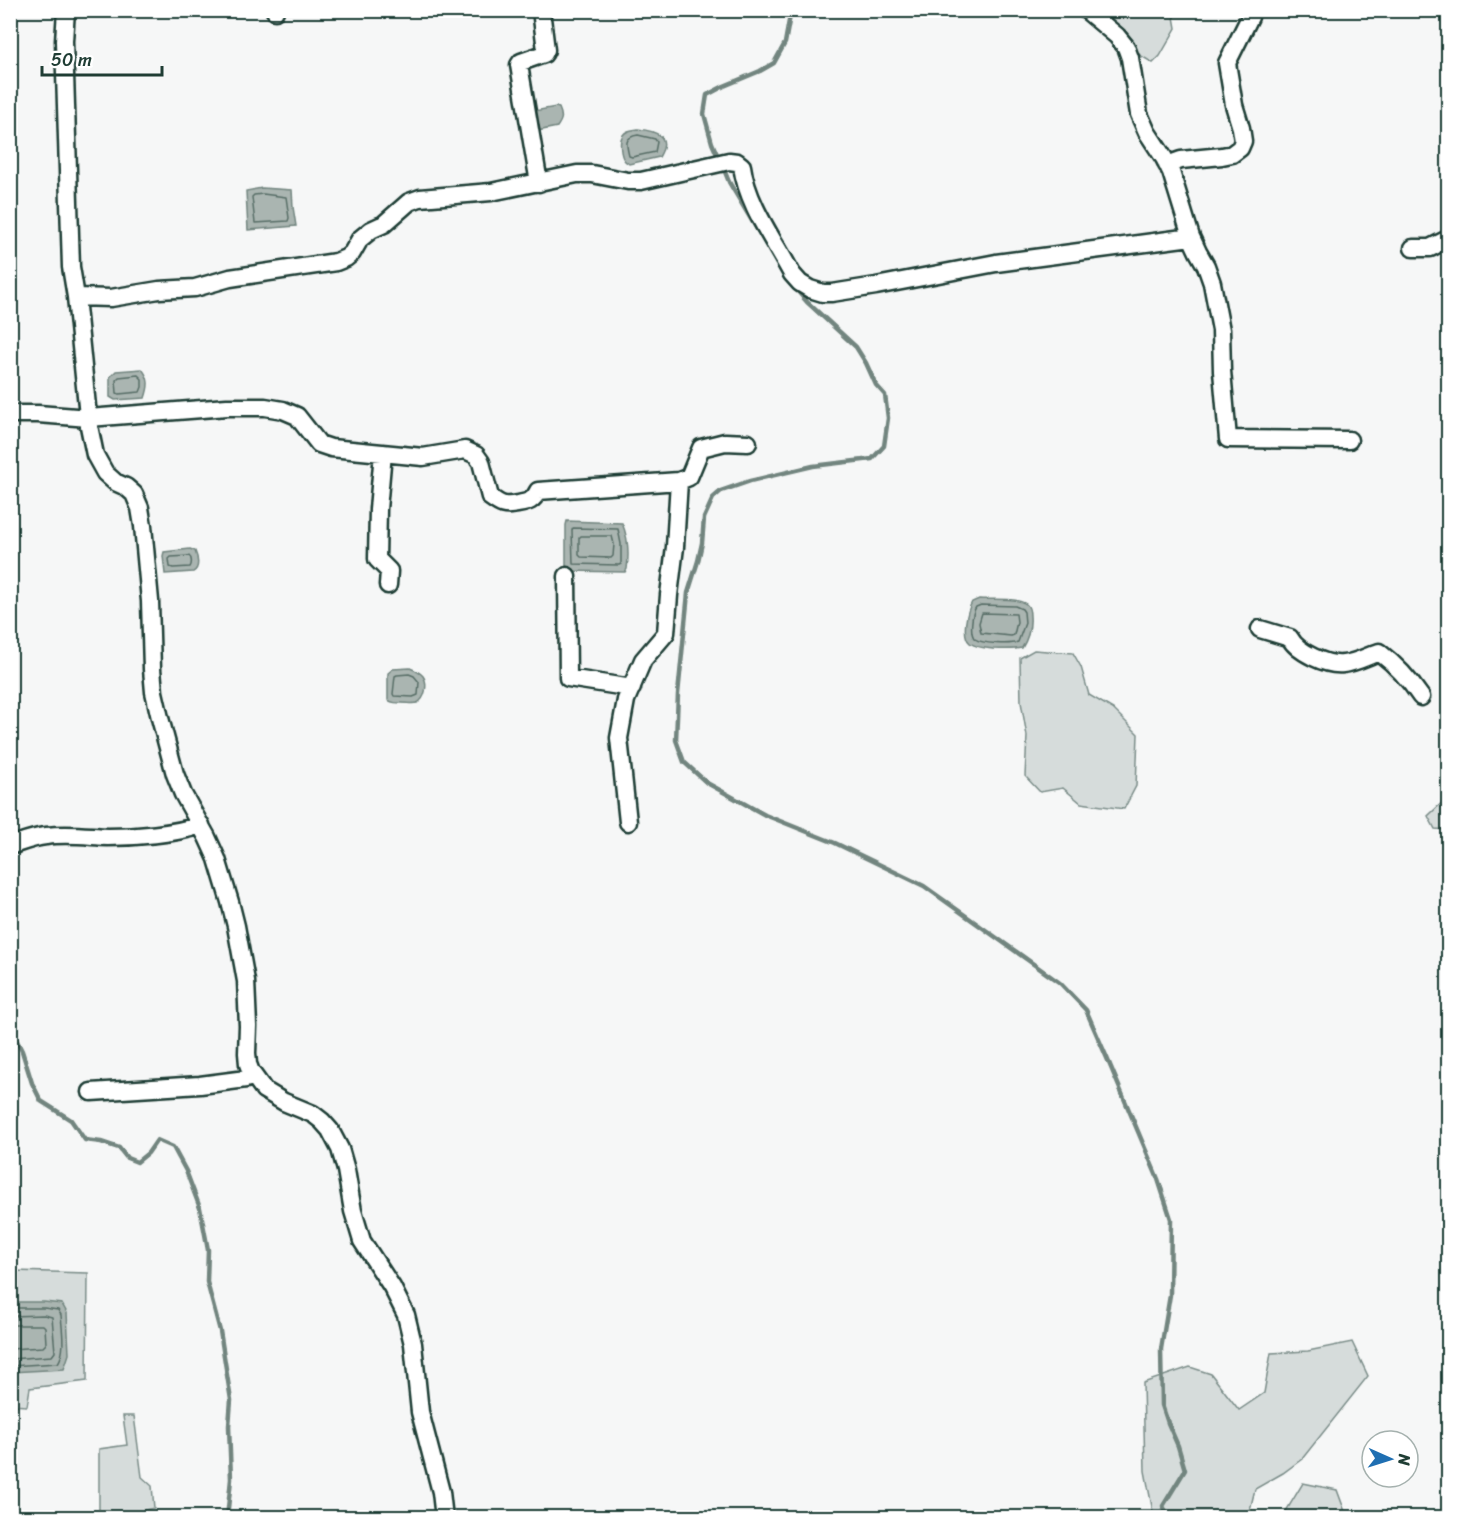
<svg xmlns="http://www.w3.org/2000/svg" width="1459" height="1528" font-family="Sriracha,sans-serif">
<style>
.green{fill:#d6dcdb;stroke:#7a8c88;stroke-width:1.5}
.water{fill:#aab5b1;stroke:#72857f;stroke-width:1.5}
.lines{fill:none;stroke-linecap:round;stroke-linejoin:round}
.shore{stroke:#576d66;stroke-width:1.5}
.stream{stroke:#72857f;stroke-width:4.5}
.street-casing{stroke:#1f3d34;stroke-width:21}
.street{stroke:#fff;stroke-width:16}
</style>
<rect width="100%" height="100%" fill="#f6f7f7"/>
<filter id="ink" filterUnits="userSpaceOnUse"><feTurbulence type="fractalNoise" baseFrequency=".0167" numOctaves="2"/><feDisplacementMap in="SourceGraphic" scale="12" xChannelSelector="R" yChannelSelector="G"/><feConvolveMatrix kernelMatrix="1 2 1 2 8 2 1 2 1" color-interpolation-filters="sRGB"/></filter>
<g filter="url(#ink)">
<path class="green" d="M1098 11H1173L1176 28 1160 56 1153 63 1138 54 1129 36Z
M1034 650 1073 653 1081 667 1089 695 1113 709 1138 734 1136 786 1124 809 1081 803 1063 788 1040 792 1025 776 1027 736 1021 702 1020 658Z
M1448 797V830L1435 829 1428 816Z
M11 1255H14L13 1271 88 1273 87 1381 30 1388 27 1406 11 1405Z
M1352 1342 1368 1376 1302 1459 1283 1473 1255 1489 1250 1510 1256 1517H1154L1145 1471 1143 1383 1190 1367 1211 1374 1239 1410 1264 1393 1271 1353 1308 1351Z
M123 1416H134L142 1477 152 1486 154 1508 113 1517H99V1449L127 1445Z
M1303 1483 1337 1490 1347 1517H1276L1285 1513Z"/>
<path class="water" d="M556 107 559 108C563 117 562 120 557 127L537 131 534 111Z
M638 129C656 131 672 136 659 157L629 164C628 163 626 162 625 161 620 156 619 140 623 135 626 130 632 130 638 129Z
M262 188 292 190 293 207 296 226 248 230 246 191Z
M142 369C150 379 149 386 145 398L115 400 110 397V377L116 371Z
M567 521 622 523C628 537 629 554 627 569L625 572 567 571 566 567V525Z
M190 549 195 551C198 558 200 568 193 572L165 574 163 556 164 552Z
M979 599C990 600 1017 597 1026 604 1030 607 1030 612 1030 616 1031 628 1028 638 1022 648 1012 650 1003 649 993 649 985 648 977 648 970 643 961 635 967 611 972 602Z
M410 668C415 670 420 672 423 676 428 683 426 699 417 703 413 704 407 703 402 703 396 703 393 703 388 700V673L393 669Z
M11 1302H44L62 1304 67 1313 69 1354 64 1369 11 1372Z"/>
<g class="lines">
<path class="shore" d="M638 135 655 139 657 142 655 152 632 157 629 156C626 144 624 137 638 135Z
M263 194 286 197 289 218 288 221 255 223 252 197 254 195Z
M138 375 142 379V387L140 392 119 394 117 393 116 380 119 377Z
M573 528 618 529 621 544V564L619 565 573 564 572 530Z
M581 536H612L614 544 613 556 611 558 581 557 579 555V538Z
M189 556C192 558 192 564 190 567L173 568 170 567 169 559 171 557Z
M981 605 1015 606 1022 609 1024 612 1025 623 1018 642C1011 645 982 644 975 639 969 634 972 613 976 607Z
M982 613 1016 614 1017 622 1014 635 1011 636 981 633 979 623Z
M409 674 414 676 419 682 418 695 413 697 394 696 393 694 395 676 397 675Z
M10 1308H44L58 1310 61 1315C62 1330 66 1351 58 1363L10 1366
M10 1316 44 1315 52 1317 55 1352 52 1356 10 1359
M10 1325H43L45 1327 46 1344 43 1347 10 1349"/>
<path class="stream" d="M719 159 712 143 704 114 707 95 724 86 760 71 774 63 785 43 791 10
M723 167 729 182 758 231
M795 288 807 302 856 347 866 363 876 385 885 395 888 418 884 446 872 459 813 466 750 481 721 491 713 498 704 518 702 543 698 561 688 593 678 694 676 740 684 762 707 783 765 815 835 843 924 886 1060 983 1086 1010 1107 1058 1158 1179 1171 1219 1170 1295 1161 1349 1162 1405 1168 1423 1178 1446 1185 1470 1163 1506 1169 1518
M10 1027 22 1051 32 1083 41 1101 71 1120 85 1140 101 1142 119 1148 127 1158 137 1162 148 1153 157 1140 173 1147 186 1171 200 1208 208 1250 207 1282 220 1331 231 1400 229 1426 231 1479 227 1518"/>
<g class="street-casing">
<path id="street" d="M66 10 64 41 71 267 76 297 89 426 95 455 105 473 115 482 126 487 134 494 140 508 143 526 150 601 152 669 154 692 160 718 175 774 183 794 207 837 217 859 230 902 236 926 246 981 248 1026 247 1053 248 1064 251 1072 264 1090 284 1102 313 1114 322 1121 330 1130 340 1149 346 1170 353 1211 362 1241 392 1287 406 1315 413 1344 420 1412 441 1492 444 1518
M275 10V11
M1086 10 1117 36 1126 47 1130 58 1139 114 1147 132 1164 158 1171 172 1191 237 1198 252 1206 266 1212 283 1221 330 1222 371 1228 439 1349 440
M1167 165 1181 160 1222 156 1232 154 1240 148 1243 141 1241 128 1234 105 1227 63 1250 17
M539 183 519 65 521 62 544 54 546 50 541 10
M1413 248H1430L1448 239
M76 297 111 298 159 290 195 288 230 278 336 262 346 258 352 253 360 239 371 230 384 224 409 202 420 198 491 192 577 174H592L628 181H641L729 161 737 162 742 166C747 204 774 240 792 274L800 283 810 289 823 293H832L876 286 996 263 1191 237
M10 414H38L89 418 227 407H265L283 410 297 416 319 444 331 448 423 457 465 450 476 455 481 462 490 497C501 505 504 507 518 504 529 502 533 501 538 491L679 481
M383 453 378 509 377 559 389 571 388 585
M567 576 568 678 632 688
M1260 629 1290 638C1297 652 1327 666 1343 664 1355 663 1368 656 1379 652 1396 665 1409 679 1421 697
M628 822 619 738 626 700 643 660 666 633 669 595 675 547 679 481 689 477 701 448 725 442 748 443
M10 846C22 842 34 837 46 836 67 833 87 836 108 837 135 837 175 834 201 825
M91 1092 200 1085 246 1079 253 1076"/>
</g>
<use href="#street" class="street"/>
</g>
</g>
<rect width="1459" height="1528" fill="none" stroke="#fff" stroke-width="36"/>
<rect x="18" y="18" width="1423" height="1492" fill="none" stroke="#1f3d34" stroke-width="2" filter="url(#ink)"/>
<g transform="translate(1390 1459) rotate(93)"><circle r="28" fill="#ffffff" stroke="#a5b1ae" stroke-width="1.5"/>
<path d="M0-4.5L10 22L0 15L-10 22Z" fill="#1f6fb2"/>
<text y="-9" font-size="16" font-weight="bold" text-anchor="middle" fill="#1f3d34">N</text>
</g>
<path d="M42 66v9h120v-9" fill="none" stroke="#1f3d34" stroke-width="3"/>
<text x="51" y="66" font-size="18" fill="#1f3d34" stroke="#ffffff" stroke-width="4.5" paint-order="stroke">50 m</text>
</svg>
